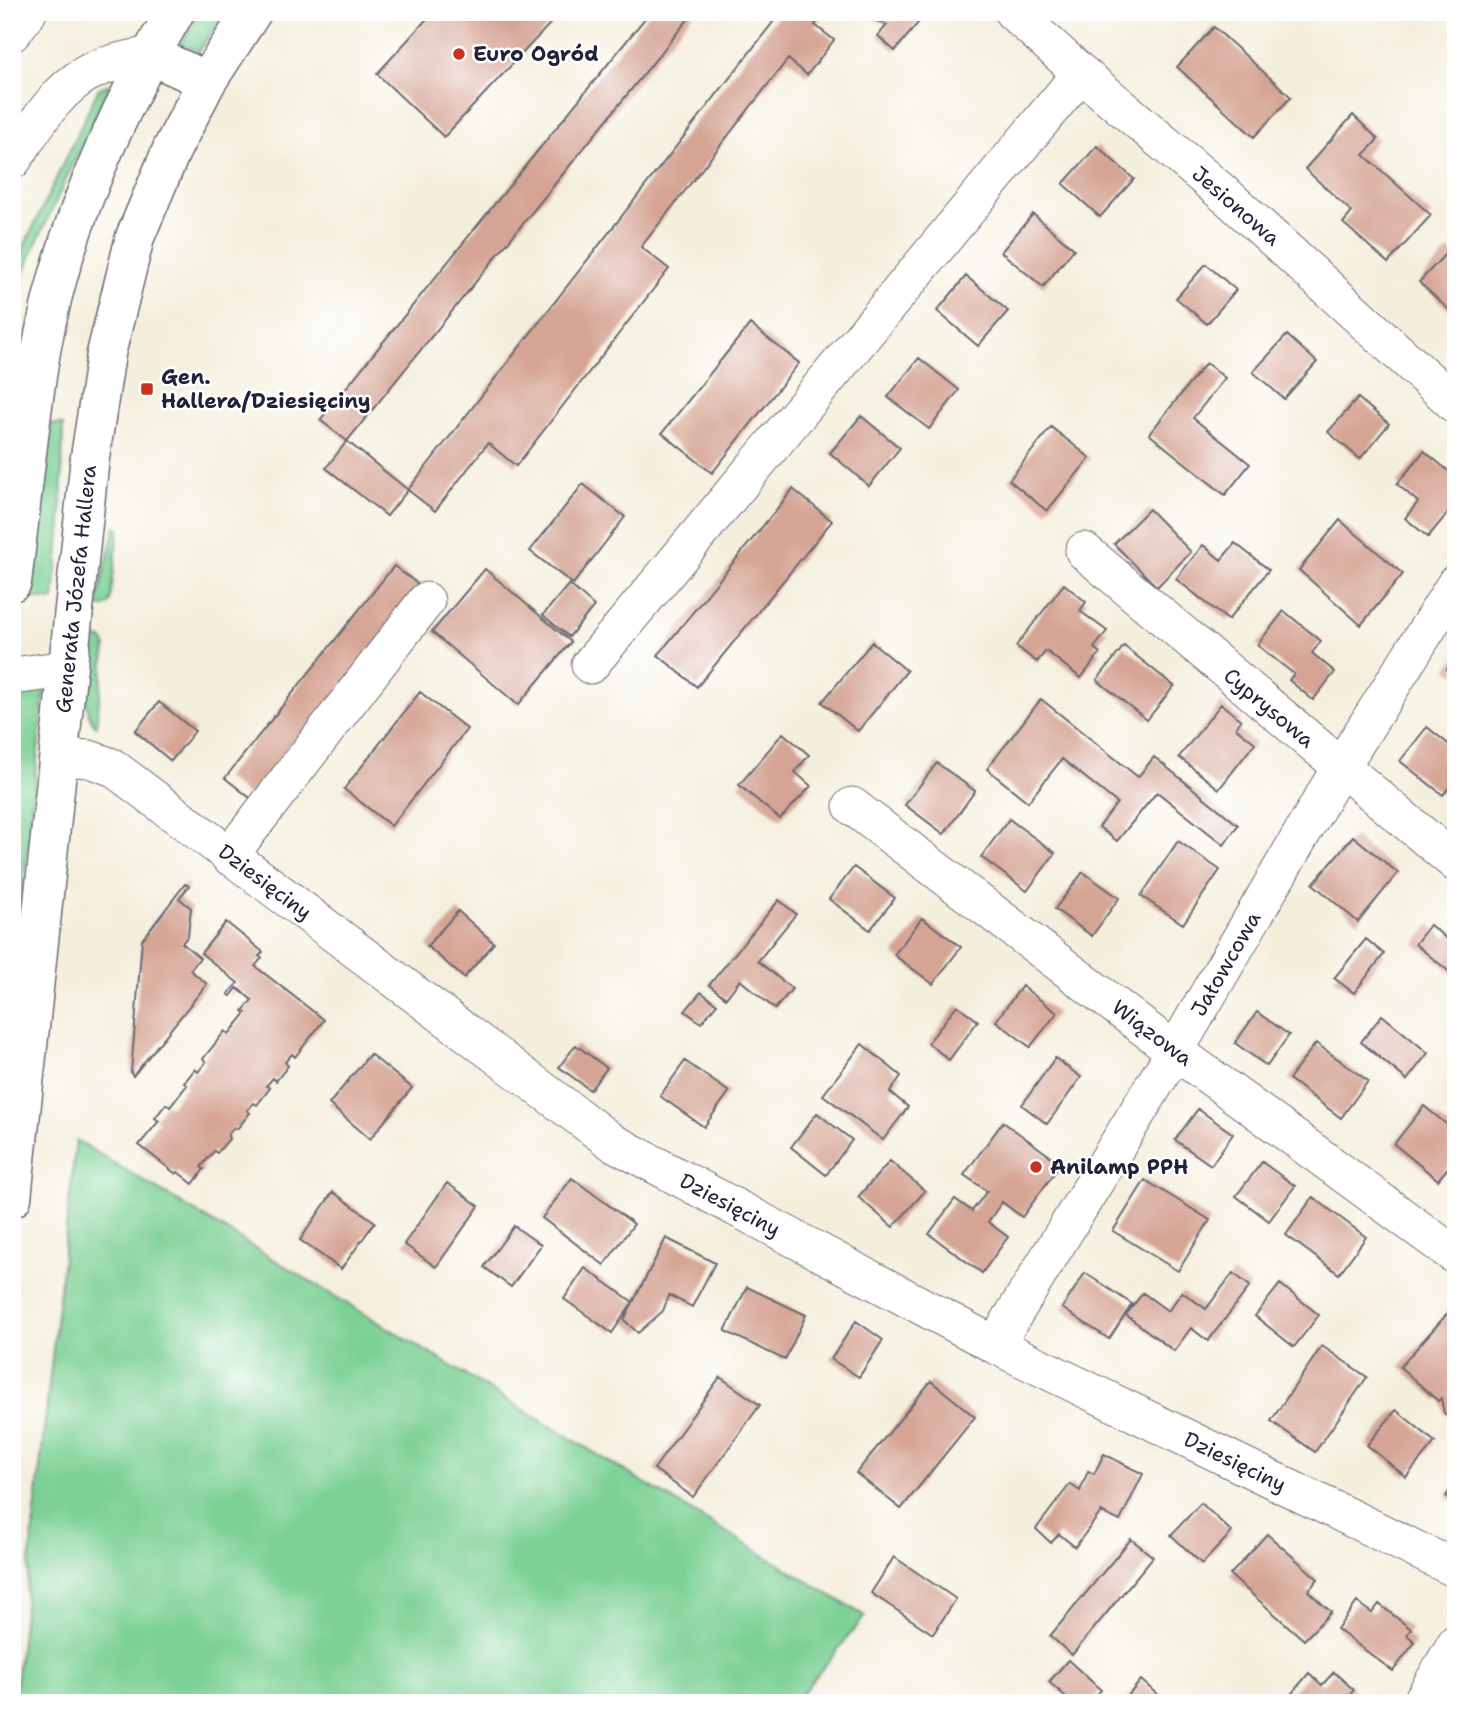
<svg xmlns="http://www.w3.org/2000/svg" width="1468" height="1715" font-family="'Shantell Sans',sans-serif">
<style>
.green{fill:#7bd094;stroke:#4e7968;stroke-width:2}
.building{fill:#d5a494}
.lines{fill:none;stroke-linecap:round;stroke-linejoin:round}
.minor-casing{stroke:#6c6a74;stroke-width:39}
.major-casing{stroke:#6c6a74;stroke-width:41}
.minor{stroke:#fff;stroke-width:37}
.major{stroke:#fff;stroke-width:38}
.poi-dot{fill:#c8321e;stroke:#fff;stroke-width:2.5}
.labels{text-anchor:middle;stroke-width:5;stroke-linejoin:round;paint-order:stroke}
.poi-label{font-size:21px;font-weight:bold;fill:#22223b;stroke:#fff;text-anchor:start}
.street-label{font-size:21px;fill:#22223b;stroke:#fff}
</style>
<rect width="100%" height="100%" fill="#fff"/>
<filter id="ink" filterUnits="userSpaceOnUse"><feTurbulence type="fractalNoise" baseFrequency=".0143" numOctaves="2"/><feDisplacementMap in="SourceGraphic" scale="14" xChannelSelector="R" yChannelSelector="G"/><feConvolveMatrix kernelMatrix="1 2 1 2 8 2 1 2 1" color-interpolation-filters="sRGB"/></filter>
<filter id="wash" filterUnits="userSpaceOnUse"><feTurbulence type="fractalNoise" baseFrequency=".00686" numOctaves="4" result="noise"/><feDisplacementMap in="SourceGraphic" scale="28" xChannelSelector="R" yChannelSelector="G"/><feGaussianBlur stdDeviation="1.57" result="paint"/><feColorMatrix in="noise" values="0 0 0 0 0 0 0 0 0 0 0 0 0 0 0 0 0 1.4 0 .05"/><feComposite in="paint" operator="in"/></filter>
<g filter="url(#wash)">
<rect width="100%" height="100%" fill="#f4efdd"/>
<path class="green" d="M201 12H226L197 53 193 49 179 46Z
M110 84 29 259 12 316V281L19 257 99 88Z
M51 424 63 425 61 523 54 600 32 598Z
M115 527 119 528 110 602 105 607 96 606Z
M92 638 102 639 106 645 96 726C78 708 90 661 92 638Z
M45 686 19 925H12V792L22 693Z
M76 1140 865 1616 794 1703H14Z"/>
<g id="blocks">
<path class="building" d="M433 12H561L444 137 377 74Z
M650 12H694L347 441 408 490 387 516 326 468 347 441 320 420Z
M781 12H825L815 25 834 40 807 75 788 59 641 247 669 269 516 466 488 443 435 511 408 490Z
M875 12H927L895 51 878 36 887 25 870 18Z
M1214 27 1291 97 1254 137 1177 67Z
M1353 115 1378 139 1364 155 1431 215 1388 263 1343 223 1352 212 1305 169Z
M1097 146 1134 179 1100 217 1063 184Z
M1033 214 1074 249 1043 287 1001 252Z
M1449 250 1456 256V306L1450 311 1419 282Z
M1206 264 1236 290 1207 324 1176 298Z
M966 276 1008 311 978 346 937 311Z
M750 324 799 363 712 473 662 433Z
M1287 335 1317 362 1284 399 1253 372Z
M919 358 959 390 929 429 888 397Z
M1206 363 1225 378 1193 418 1250 464 1225 495 1149 434Z
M1358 398 1389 424 1360 459 1328 432Z
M861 416 900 448 869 486 830 453Z
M1051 427 1090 458 1047 511 1009 480Z
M1424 451 1456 477V503L1428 537 1405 518 1418 502 1397 484Z
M583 484 625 517 573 584 530 551Z
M793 489 832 521 697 687 658 655Z
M1149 509 1191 552 1157 587 1114 544Z
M1340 520 1403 574 1361 625 1299 570Z
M1235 543 1269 570 1228 620 1176 579 1203 545 1221 560Z
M394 566 423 588 254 801 225 778Z
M485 569 571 642 518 705 432 632Z
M569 584 594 606 569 637 543 615Z
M1064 584 1086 602 1080 611 1107 631 1094 648 1100 653 1081 678 1046 651 1037 662 1016 646Z
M1284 611 1321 641 1312 653 1335 672 1313 700 1289 680 1294 674 1257 645Z
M872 642 907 671 858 731 822 702Z
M1124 646 1174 686 1147 720 1097 680Z
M1456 656V675L1447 669Z
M420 692 467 729 391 826 344 789Z
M1041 699 1138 777 1154 757 1238 825 1224 845 1157 792 1117 841 1099 827 1117 803 1062 759 1028 802 987 769Z
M159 702 195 731 171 761 135 731Z
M1221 704 1241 720 1236 728 1255 743 1219 789 1179 757Z
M1427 727 1456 750V779L1443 795 1400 761Z
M783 733 809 755 795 772 811 786 780 819 739 785Z
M937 763 975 791 944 834 905 805Z
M1009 819 1055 853 1027 891 981 857Z
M1353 836 1398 873 1358 922 1313 884Z
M1178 841 1220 870 1183 924 1141 896Z
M854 867 895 898 870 930 829 899Z
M1083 872 1119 898 1092 936 1055 909Z
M185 884 189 886 179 898 191 908 188 936 182 943 200 958 190 970 207 984 133 1076 131 1073 142 940Z
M779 900 796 914 758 961 792 989 775 1009 740 980 726 998 709 985Z
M458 911 494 943 464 978 427 946Z
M922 918 961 947 933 984 894 955Z
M226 922 263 952 259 956 262 958 255 966 324 1020 295 1057 292 1054 285 1062 288 1066 276 1081 273 1078 266 1086 270 1088 257 1105 254 1103 247 1110 250 1113 237 1129 234 1127 228 1135 229 1139 217 1153 214 1151 201 1167 204 1169 193 1184 178 1172 176 1174 139 1145 159 1121 155 1118 166 1104 170 1107 187 1085 184 1083 195 1069 198 1072 206 1062 203 1059 225 1031 229 1034 246 1013 243 1011 252 1000 237 988 231 996 228 994 238 983 201 953Z
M1430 925 1446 938 1456 926V977L1415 944Z
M1366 939 1384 954 1354 993 1334 978Z
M1022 986 1057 1013 1030 1047 996 1021Z
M701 992 717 1004 701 1023 685 1011Z
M957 1005 978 1021 949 1060 928 1043Z
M1257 1012 1289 1035 1267 1066 1235 1043Z
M1382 1015 1428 1053 1407 1080 1361 1042Z
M1316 1043 1368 1081 1341 1118 1289 1079Z
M862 1044 901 1076 890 1092 908 1107 883 1140 823 1095Z
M576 1045 607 1068 590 1090 559 1067Z
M370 1054 412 1088 370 1139 329 1104Z
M1055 1058 1081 1077 1047 1124 1022 1105Z
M685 1061 729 1092 704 1127 660 1096Z
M1424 1106 1456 1132V1158L1438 1180 1394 1144Z
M1198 1109 1233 1134 1211 1165 1175 1140Z
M817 1113 852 1140 826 1175 791 1147Z
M1003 1122 1061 1164 1022 1217 1002 1202 988 1222 1008 1237 982 1273 929 1234 955 1199 972 1211 987 1191 964 1175Z
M890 1161 925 1191 893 1227 858 1197Z
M1262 1162 1295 1186 1269 1221 1236 1196Z
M572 1178 634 1224 604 1265 542 1218Z
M1145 1180 1210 1220 1178 1271 1113 1231Z
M447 1183 479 1206 436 1267 404 1244Z
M333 1192 375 1222 341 1269 300 1240Z
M1313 1197 1366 1237 1339 1274 1286 1235Z
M514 1226 541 1245 511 1287 484 1267Z
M666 1238 715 1263 692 1307 669 1295 663 1311 638 1333 624 1320Z
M585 1268 633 1302 612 1333 564 1299Z
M1085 1273 1132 1304 1109 1339 1062 1308Z
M1233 1273 1250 1286 1208 1341 1191 1328 1174 1351 1126 1315 1143 1293 1168 1311 1182 1292 1206 1309Z
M1280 1284 1319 1315 1294 1347 1255 1316Z
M747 1287 806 1315 785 1360 725 1331Z
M1454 1306 1456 1308V1422L1444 1413 1441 1398 1438 1401 1400 1367Z
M856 1321 883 1340 859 1377 831 1359Z
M1322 1346 1367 1377 1315 1452 1271 1421Z
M720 1377 760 1405 693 1497 654 1469Z
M931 1381 975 1417 901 1509 856 1473Z
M1396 1410 1435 1442 1406 1477 1367 1445Z
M1104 1454 1143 1474 1120 1521 1101 1512 1075 1547 1059 1534 1051 1543 1036 1529 1070 1484 1080 1491 1088 1471 1094 1474Z
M1456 1483V1503L1446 1496Z
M1201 1503 1232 1532 1202 1564 1171 1535Z
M1267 1534 1318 1579 1308 1591 1331 1612 1304 1640 1230 1575Z
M1131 1539 1153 1557 1072 1655 1050 1636Z
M894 1557 956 1599 933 1634 871 1593Z
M1357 1602 1372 1613 1379 1604 1411 1629 1407 1635 1415 1642 1393 1671 1337 1629Z
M1068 1660 1101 1690 1090 1703H1073L1049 1682Z
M1334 1672 1354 1690 1343 1703H1289L1286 1700 1309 1673 1322 1685Z
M1141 1680 1167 1703H1122Z"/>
</g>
</g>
<g filter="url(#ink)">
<use href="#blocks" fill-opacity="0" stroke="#6c6a74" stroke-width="2"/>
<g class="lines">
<g class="minor-casing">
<path id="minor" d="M1013 12 1081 73 1230 199 1456 405
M12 33 28 12
M12 161C35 127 57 86 96 69 112 62 133 59 150 55
M1084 551 1456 863
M590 665 1081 73
M12 676 68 669
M59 757 89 759 112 767 612 1142 995 1345 1456 1569
M852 806 1175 1051 1456 1256
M229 856 426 601
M995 1345 1175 1051 1340 768 1456 583
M1421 1703 1456 1643"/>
</g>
<g class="major-casing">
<path id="major" d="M150 55 207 81
M12 582C22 505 28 428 41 351 62 231 114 116 175 12
M12 1198 90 457 106 354 135 237 172 149 207 81 252 12"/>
</g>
<use href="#minor" class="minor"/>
<use href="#major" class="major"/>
</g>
</g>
<g class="poi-dot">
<circle cx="459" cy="54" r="7"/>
<rect x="140" y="382" width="14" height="14" rx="3.5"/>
<circle cx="1036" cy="1167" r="7"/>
</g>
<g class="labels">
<g class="poi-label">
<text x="473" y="61">Euro Ogród</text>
<text x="161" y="384">Gen.<tspan x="161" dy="24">Hallera/Dziesięciny</tspan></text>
<text x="1050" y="1174">Anilamp PPH</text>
</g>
<g class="street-label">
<text transform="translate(1236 206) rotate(41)" y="7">Jesionowa</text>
<text transform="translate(76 589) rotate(-84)" y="7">Generała Józefa Hallera</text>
<text transform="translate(1269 708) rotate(40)" y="7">Cyprysowa</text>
<text transform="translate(265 882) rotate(37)" y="7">Dziesięciny</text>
<text transform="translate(1226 964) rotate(-60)" y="7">Jałowcowa</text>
<text transform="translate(1152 1033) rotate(37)" y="7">Wiązowa</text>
<text transform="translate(730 1205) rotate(28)" y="7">Dziesięciny</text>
<text transform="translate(1235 1462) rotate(26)" y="7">Dziesięciny</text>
</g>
</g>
<rect width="1468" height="1715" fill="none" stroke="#fff" stroke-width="42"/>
</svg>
